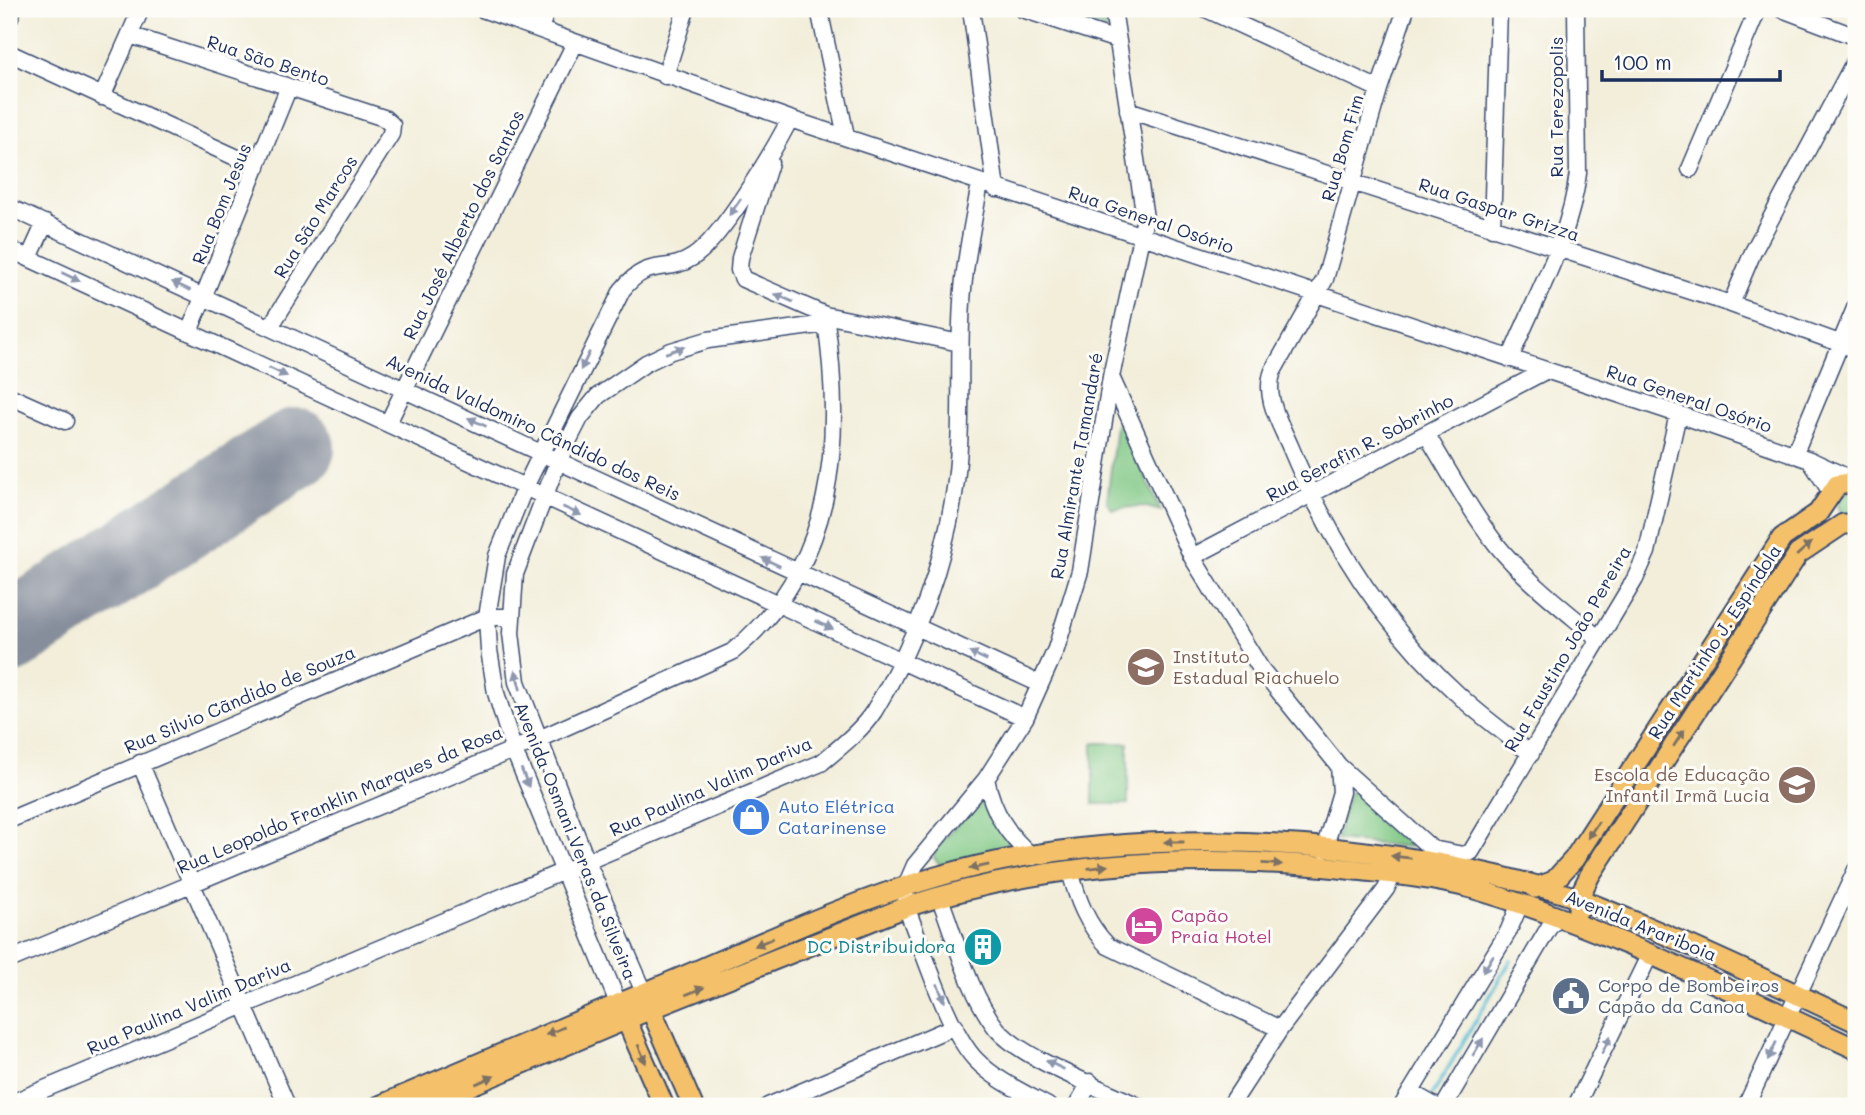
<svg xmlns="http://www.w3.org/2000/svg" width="1865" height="1115" font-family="Mali,sans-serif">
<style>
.green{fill:#7fc784;stroke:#4d7b71;stroke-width:2}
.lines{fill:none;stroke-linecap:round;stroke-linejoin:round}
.stream{stroke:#59bed7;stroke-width:3.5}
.runway{stroke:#868e9c;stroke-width:80}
.minor-casing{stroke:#3b4c71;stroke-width:19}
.major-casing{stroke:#3b4c71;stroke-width:23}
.minor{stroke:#fff;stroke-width:16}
.major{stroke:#f4c16b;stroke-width:19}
.oneway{fill:#8d97ae}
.oneway2{fill:#7d7164}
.labels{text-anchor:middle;stroke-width:6;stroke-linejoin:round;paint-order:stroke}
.street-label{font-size:18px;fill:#1b2f5e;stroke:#fdfcf7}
.education-label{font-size:18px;fill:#785e54;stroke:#fdfcf7;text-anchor:start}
.shop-label{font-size:18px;fill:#366cbe;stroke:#fdfcf7;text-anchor:start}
.hotel-label{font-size:18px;fill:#b23c85;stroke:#fdfcf7;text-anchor:start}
.culture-label{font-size:18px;fill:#0d838f;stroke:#fdfcf7;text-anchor:end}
.service-label{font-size:18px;fill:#4e5e75;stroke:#fdfcf7;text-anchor:start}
</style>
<rect width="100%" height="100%" fill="#fdfcf7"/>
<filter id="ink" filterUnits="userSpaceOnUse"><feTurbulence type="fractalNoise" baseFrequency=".0143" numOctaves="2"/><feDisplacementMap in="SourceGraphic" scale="14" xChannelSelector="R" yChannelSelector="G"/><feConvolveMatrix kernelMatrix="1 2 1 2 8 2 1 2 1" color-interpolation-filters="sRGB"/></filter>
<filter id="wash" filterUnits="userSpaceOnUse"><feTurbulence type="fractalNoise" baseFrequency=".00686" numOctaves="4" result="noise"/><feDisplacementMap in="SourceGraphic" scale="28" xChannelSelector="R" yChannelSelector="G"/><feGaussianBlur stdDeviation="1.57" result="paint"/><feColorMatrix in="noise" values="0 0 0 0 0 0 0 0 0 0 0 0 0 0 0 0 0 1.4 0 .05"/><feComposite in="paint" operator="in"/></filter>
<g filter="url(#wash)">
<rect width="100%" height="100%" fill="#f2eeda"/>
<path class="green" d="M1050 9H1107L1110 31Z
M1120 422 1161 511 1143 506 1112 509 1107 502 1116 425Z
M1851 491 1856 492V516H1845C1833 506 1838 495 1851 491Z
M1093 743H1128V804H1093Z
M1357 790 1411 836 1410 847 1336 840 1349 793Z
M976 801 984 803 1009 840 1007 853 944 869 934 858V852Z"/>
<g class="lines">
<path class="stream" d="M1798 543 1823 522
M1734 635 1792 548
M1433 1094 1511 960"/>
<path class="runway" d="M9 634 295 448"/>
</g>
</g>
<g filter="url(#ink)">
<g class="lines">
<g class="minor-casing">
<path id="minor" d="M482 9 790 119 1678 414 1810 460 1855 481
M819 9 846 136
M971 9 996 189
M1022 9 1117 40
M1206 9 1379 89
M1406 9 1379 89 1325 279 1273 371C1263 396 1280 423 1290 446 1330 543 1386 630 1464 700 1485 719 1509 736 1531 754
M1782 9 1856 37
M9 19 13 9
M540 29 547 9
M130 35 384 118 392 125 391 134 270 327
M9 53 257 167
M665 76 686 9
M102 97 141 9
M1128 110 1731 304 1856 349
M770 163 740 258 739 270 743 279 825 315 960 343
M1690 169 1758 9
M9 207 1040 684
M1492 228 1499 9
M9 249 1025 718
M29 258 45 223
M1731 304 1753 252 1856 59
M189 332 288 89
M1510 359C1535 297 1570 240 1578 173L1576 9
M1111 377 1192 557 1261 669 1339 766 1432 849 1430 860
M9 396 65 421
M388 423 575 43
M1427 435C1449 472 1470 510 1496 544 1525 580 1564 609 1599 639
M1794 455 1856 306
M1810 460 1831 492
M1192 557 1545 371
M140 763 287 1106
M986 779C993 812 1007 835 1033 857
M9 820 487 617H511
M1432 849 1463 855 1471 852 1635 579 1647 552 1678 414
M1324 850 1341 792 1339 766
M1070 870C1077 899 1087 925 1108 946L1280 1029
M939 896C956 939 968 992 997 1029 1021 1058 1101 1088 1138 1106
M9 960 539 739 732 652C836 567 844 439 825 315
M644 992 587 862 517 682 511 633 515 574 558 461 580 418 598 396 646 363 671 351 708 340 826 324
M618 1003 513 748 496 693 489 650 487 617 497 556 524 489 622 290C649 256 666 275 693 257 722 238 773 152 790 119
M1410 1092 1435 1106
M9 1104 821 763C839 748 861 731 874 711 916 643 946 559 956 481 964 417 957 352 963 289 966 254 974 218 980 183
M768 1106 955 1026
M1048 1106C1024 1093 995 1080 975 1059 947 1029 923 948 906 907L905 888 915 865 986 779 1025 718 1056 649 1080 571 1111 377 1145 218 1113 9
M1077 1106 1090 1082
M1230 1106 1280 1029 1386 889 1393 874
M1402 1106 1508 932 1520 904
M1444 1106 1551 924 1562 918
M1576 1106 1650 954
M1746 1106 1856 870"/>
</g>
<g class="major-casing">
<path id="major" d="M1535 888 1554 881 1574 859 1782 538 1818 513 1837 485 1856 482
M1578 910 1581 893 1590 875 1798 554 1843 524H1856
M646 998 693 1106
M622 1010 664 1106
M379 1106C487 1060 594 1014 703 968 779 935 856 900 936 877 1126 821 1366 836 1555 891 1580 898 1604 909 1628 919 1705 950 1780 987 1856 1022
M422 1106 651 1009 906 907C1051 860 1206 853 1356 870 1394 874 1434 878 1471 888 1605 927 1730 991 1856 1049"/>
</g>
<use href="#minor" class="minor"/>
<use href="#major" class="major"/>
</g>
<defs><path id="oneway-solid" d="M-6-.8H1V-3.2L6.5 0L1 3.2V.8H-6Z" transform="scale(1.75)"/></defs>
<g class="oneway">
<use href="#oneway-solid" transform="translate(735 207) rotate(125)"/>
<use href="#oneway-solid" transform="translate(71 277) rotate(25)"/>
<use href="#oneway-solid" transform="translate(181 286) rotate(-155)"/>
<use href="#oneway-solid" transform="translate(784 298) rotate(-157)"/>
<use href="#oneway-solid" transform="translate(675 350) rotate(-19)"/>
<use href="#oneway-solid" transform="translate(585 361) rotate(116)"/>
<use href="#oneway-solid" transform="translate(278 372) rotate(25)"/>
<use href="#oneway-solid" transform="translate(477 422) rotate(-155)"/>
<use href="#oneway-solid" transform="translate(572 511) rotate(24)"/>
<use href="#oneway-solid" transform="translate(771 562) rotate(-155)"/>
<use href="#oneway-solid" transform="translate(824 625) rotate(25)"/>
<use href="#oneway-solid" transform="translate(978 656) rotate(-155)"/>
<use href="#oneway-solid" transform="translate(518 680) rotate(-104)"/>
<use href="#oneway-solid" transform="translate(525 778) rotate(68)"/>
<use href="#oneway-solid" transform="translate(1488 964) rotate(121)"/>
<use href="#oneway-solid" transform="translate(941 993) rotate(68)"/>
<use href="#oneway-solid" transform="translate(1606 1045) rotate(-64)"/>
<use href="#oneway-solid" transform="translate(1478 1047) rotate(-59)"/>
<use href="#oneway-solid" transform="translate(1772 1051) rotate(115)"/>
<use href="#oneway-solid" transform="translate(1055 1065) rotate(-154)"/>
</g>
<g class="oneway2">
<use href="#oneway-solid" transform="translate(1804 549) rotate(-42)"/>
<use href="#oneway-solid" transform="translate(1679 738) rotate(-57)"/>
<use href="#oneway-solid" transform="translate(1593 830) rotate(123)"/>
<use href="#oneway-solid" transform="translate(1174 842) rotate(-180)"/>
<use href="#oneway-solid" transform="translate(1401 857) rotate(-174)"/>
<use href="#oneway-solid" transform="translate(1272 864) rotate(3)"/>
<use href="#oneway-solid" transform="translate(979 867) rotate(169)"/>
<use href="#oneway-solid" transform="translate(1098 867) rotate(-7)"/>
<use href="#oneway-solid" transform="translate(764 942) rotate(157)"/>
<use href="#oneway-solid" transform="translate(695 991) rotate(-22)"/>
<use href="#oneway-solid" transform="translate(555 1031) rotate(157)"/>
<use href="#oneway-solid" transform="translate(642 1054) rotate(67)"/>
<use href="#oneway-solid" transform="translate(485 1080) rotate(-23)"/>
</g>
</g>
<defs>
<g id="school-disc" transform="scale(2.0125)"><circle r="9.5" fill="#8d6e63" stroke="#fdfcf7"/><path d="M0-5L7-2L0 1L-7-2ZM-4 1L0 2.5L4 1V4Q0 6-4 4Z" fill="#fff"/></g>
<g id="shop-disc" transform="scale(2.0125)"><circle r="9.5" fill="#3f7fe0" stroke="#fdfcf7"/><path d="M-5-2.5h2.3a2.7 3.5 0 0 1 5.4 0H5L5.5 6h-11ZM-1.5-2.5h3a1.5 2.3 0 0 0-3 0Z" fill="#fff"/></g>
<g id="hotel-disc" transform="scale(2.0125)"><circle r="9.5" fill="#d1479c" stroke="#fdfcf7"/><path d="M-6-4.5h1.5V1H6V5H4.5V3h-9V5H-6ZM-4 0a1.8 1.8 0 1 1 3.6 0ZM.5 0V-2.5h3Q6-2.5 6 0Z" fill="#fff"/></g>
<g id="building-disc" transform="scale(2.0125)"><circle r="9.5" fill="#0f9aa8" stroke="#fdfcf7"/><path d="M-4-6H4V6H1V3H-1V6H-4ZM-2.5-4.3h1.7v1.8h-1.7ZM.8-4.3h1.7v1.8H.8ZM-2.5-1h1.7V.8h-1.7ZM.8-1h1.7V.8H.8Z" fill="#fff"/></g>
<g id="civic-disc" transform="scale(2.0125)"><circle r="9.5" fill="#5c6f8a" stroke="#fdfcf7"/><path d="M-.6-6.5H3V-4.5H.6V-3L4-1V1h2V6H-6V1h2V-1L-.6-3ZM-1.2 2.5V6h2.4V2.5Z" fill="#fff"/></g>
</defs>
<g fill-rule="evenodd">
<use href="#school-disc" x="1146" y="667"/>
<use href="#school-disc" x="1797" y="785"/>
<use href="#shop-disc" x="751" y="817"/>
<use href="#hotel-disc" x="1144" y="926"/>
<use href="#building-disc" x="983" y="947"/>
<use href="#civic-disc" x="1571" y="996"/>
</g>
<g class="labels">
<g class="street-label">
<text transform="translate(268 61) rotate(18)" y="6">Rua São Bento</text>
<text transform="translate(1557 107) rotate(-90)" y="6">Rua Terezopolis</text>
<text transform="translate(1343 148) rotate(-74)" y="6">Rua Bom Fim</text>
<text transform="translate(222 204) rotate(-68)" y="6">Rua Bom Jesus</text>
<text transform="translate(1499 210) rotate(18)" y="6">Rua Gaspar Grizza</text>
<text transform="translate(316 217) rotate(-58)" y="6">Rua São Marcos</text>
<text transform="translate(1151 220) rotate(19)" y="6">Rua General Osório</text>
<text transform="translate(464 225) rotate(-64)" y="6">Rua José Alberto dos Santos</text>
<text transform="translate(1689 399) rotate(19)" y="6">Rua General Osório</text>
<text transform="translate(533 428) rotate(25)" y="6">Avenida Valdomiro Cândido dos Reis</text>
<text transform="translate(1360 448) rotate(-28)" y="6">Rua Serafin R. Sobrinho</text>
<text transform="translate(1077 466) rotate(-80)" y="6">Rua Almirante Tamandaré</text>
<text transform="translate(1715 642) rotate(-57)" y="6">Rua Martinho J. Espíndola</text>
<text transform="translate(1568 649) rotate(-60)" y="6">Rua Faustino João Pereira</text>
<text transform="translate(240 700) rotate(-23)" y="6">Rua Silvio Cãndido de Souza</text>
<text transform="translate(711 787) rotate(-24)" y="6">Rua Paulina Valim Dariva</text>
<text transform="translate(340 800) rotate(-23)" y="6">Rua Leopoldo Franklin Marques da Rosa</text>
<text transform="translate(575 841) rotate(68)" y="6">Avenida Osmani Veras da Silveira</text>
<text transform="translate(1641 926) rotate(22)" y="6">Avenida Arariboia</text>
<text transform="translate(189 1007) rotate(-23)" y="6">Rua Paulina Valim Dariva</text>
</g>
<g class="education-label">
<text x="1173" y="663">Instituto<tspan x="1173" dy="21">Estadual Riachuelo</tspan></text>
<text x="1770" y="781" text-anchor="end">Escola de Educação<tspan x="1770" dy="21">Infantil Irmã Lucia</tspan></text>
</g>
<g class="shop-label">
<text x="778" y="813">Auto Elétrica<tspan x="778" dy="21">Catarinense</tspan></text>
</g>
<g class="hotel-label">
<text x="1171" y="922">Capão<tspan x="1171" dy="21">Praia Hotel</tspan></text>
</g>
<g class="culture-label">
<text x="956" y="953">DC Distribuidora</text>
</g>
<g class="service-label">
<text x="1598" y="992">Corpo de Bombeiros<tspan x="1598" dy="21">Capão da Canoa</tspan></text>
</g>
</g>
<rect width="1865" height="1115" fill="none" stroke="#fdfcf7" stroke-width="35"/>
<path d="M1602 70v10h178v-10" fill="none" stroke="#1b2f5e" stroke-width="3.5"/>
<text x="1613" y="70" font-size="21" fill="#1b2f5e" stroke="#fdfcf7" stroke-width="5" paint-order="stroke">100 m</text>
</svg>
